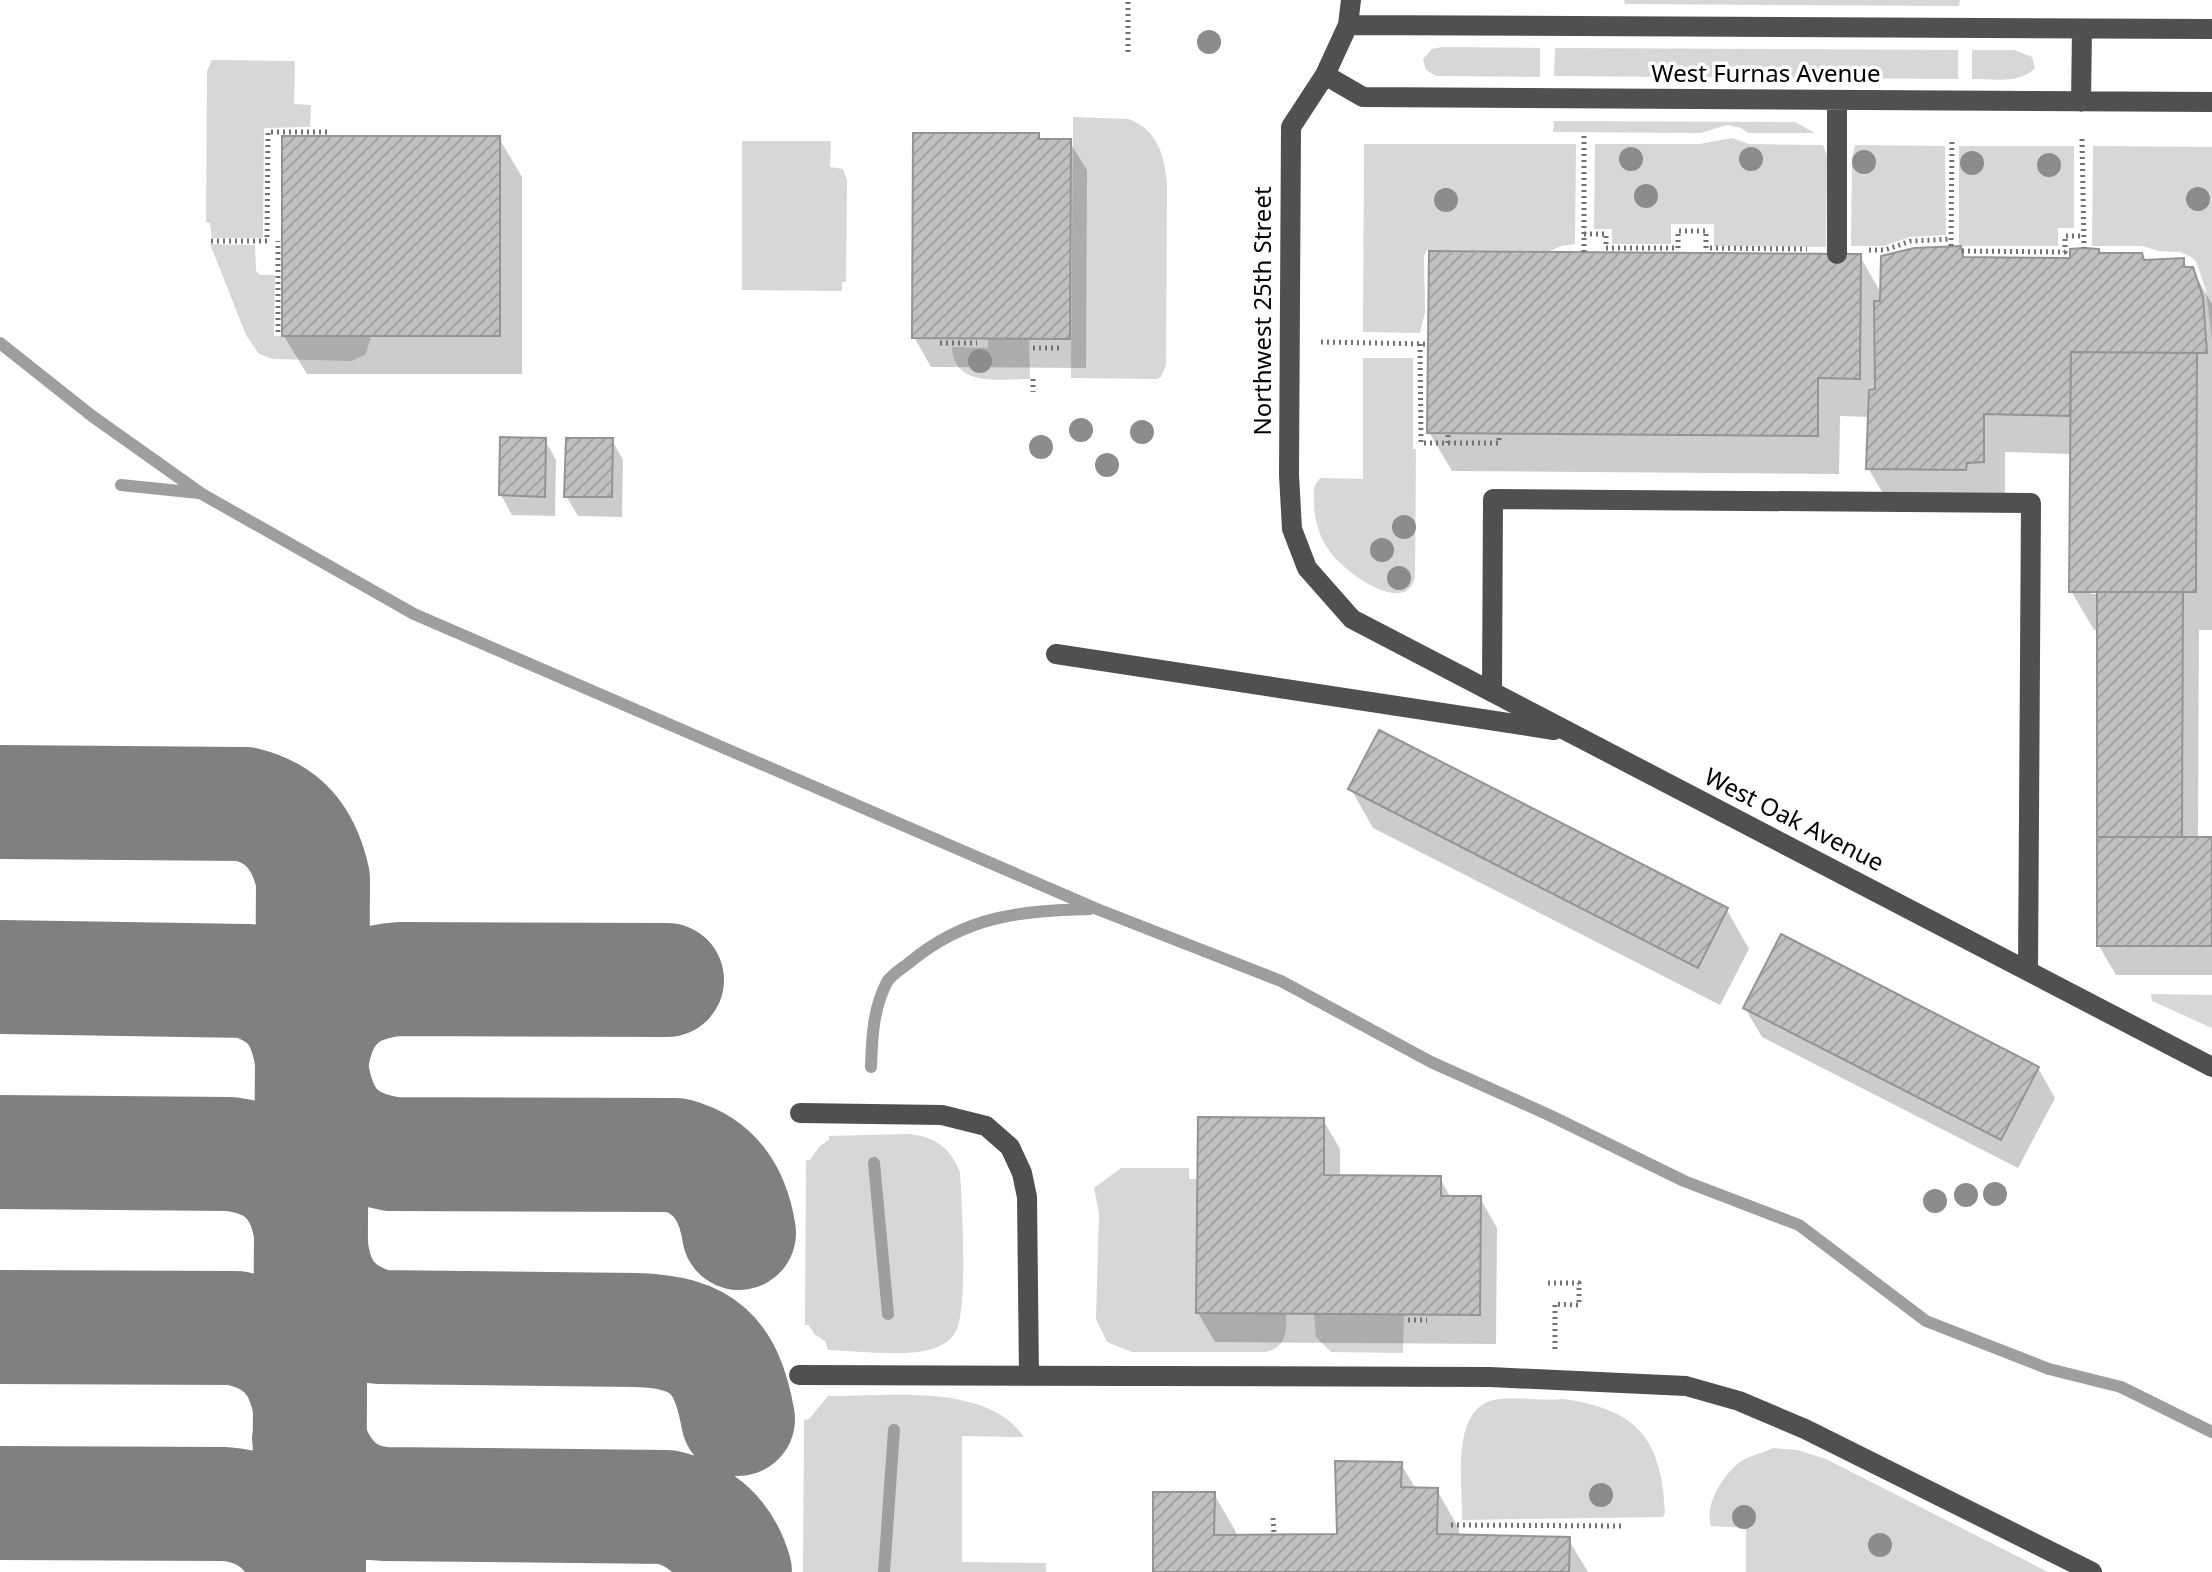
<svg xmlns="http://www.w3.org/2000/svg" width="2212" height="1572" font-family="'Noto Sans',sans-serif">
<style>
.green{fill:#d7d7d7}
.shadow{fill:#0003;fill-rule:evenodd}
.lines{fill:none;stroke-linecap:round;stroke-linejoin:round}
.stream{stroke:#9e9e9e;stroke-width:12}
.taxiway{stroke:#808080;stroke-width:114}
.building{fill:url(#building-hatch);stroke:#949494;stroke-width:2}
.path{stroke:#727272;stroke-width:5;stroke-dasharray:2 4;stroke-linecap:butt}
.minor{stroke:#505050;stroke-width:20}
.tree{fill:#8c8c8c}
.labels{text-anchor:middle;stroke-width:7;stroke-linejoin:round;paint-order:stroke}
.street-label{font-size:24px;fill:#000;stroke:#fff}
</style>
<defs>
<pattern id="building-hatch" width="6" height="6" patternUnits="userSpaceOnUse" patternTransform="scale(2)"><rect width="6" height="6" fill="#c0c0c0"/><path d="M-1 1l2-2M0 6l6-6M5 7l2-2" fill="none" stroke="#a3a3a3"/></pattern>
</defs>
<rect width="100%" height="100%" fill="#fff"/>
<path class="green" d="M1624 0H1960L1959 6 1625 4Z
M1442 47 1540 48V77L1436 76 1426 70 1423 59 1432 49Z
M1555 48 1958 50V79L1554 76Z
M1972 50H2014L2032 57 2035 68C2020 84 1993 79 1972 79Z
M212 60 295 61 294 104 311 105 310 127 264 128 263 238H212L210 223 206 222 207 71Z
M1073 117 1129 119C1158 131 1164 154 1167 183L1166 365 1161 377 1157 379 1071 378Z
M1554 121 1795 122 1815 133H1748L1741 128 1727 125 1701 133 1553 132Z
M1732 138 1749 144 1823 145 1827 156 1826 247 1714 246V224H1671V244H1612V229H1594L1595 144H1699Z
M742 141H831L830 167 843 169 847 180 846 282H842V291L742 290Z
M1364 144H1576L1575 244 1561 246 1550 251 1427 250 1424 256 1425 312 1420 333 1363 332Z
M1855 145 1945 146 1946 235 1910 237 1884 246H1851L1852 158Z
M1959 146H2074V228H2058V246H1959Z
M2093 146 2212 147V340L2206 291 2196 261 2189 256 2180 252 2158 251 2143 246H2092Z
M210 244 255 245 256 271 260 275H275L274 336H371L366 354 352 361 273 359 259 354 246 335Z
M988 339H1029L1030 379C1000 379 954 388 952 347L988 348Z
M1363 358H1413V449H1416L1415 577C1406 618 1344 571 1331 553 1319 538 1314 519 1314 500 1314 490 1313 484 1321 478L1363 479Z
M2151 994 2212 995V1028L2152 1001Z
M906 1134C933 1135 950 1147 960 1172 962 1201 968 1309 956 1331 951 1341 942 1346 932 1349 909 1357 854 1351 828 1350L825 1341 814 1334 809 1325H805L806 1160H810L820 1146 829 1140V1136Z
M1121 1168H1189V1179H1198L1196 1313 1286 1314C1287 1332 1286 1347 1266 1352H1132L1107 1342 1096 1319 1099 1213 1094 1188Z
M1314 1314 1404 1315 1403 1353 1331 1352 1316 1337Z
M828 1396C888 1397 986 1382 1024 1437L962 1436V1562L1046 1563V1572H803L804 1420 809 1419Z
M1563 1399C1637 1409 1662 1439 1665 1513L1663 1517 1462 1520C1463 1485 1450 1411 1493 1400 1515 1395 1540 1402 1563 1399Z
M1773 1448 1797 1450 1826 1459 2048 1572H1746V1528L1711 1526C1704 1504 1724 1472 1743 1460 1752 1455 1763 1453 1773 1448Z"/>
<path class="shadow" d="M1038 135 1041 141H1069L1087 170 1086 368 931 367 914 337Z
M499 138 522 177V374H307L284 336Z
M1960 248 1966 259 2072 260 2100 255H2141L2145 262 2183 260 2188 269H2192L2212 304V630H2199L2198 839 2212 838V975H2116L2099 946V630H2094L2071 591 2072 454 2005 452V500L1891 507 1868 468 1870 417 1840 416 1839 474 1452 471 1429 432 1860 256 1882 295ZM2091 590H2099V594H2091Z
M545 440 556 460 555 516 512 515 501 495Z
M612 440 623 460 622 517 578 516 566 496Z
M1351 789 1727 910 1749 949 1720 1005 1373 828Z
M1745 1008 2038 1068 2055 1098 2018 1168 1762 1037Z
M1323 1120 1340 1149V1177L1440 1178 1451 1198H1480L1497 1228 1496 1344 1215 1342 1198 1313Z
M1401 1464 1416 1489 1437 1490 1459 1529V1537L1568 1539 1588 1572H1155L1214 1494 1236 1532V1537L1339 1536Z"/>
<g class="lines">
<path class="stream" d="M0 343 92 416 202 494 414 614 1097 909 1281 981 1431 1062 1549 1115 1684 1181 1799 1225 1926 1321 2049 1369 2121 1387 2212 1432
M121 485 199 493
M871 1067C872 1037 873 1009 887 982 892 974 903 968 910 962 967 915 1021 911 1090 909
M874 1163 888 1314
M884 1572 894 1430"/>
<path class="taxiway" d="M0 802 245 804C285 814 304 839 313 879L309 1572
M0 977 248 981C292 996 304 1016 312 1059
M312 1059C320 1007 348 983 400 979L667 980
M312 1074C322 1124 341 1145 392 1154L676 1155C716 1166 733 1195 739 1233
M0 1152 230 1154C278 1160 303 1183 311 1232
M311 1247C317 1292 335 1313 378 1327L636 1330C703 1332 726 1354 738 1419
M0 1327 236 1328C281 1338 301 1361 310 1406
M309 1439C322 1475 343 1501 384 1504L667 1507C702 1516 725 1537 735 1572
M0 1503 225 1504C267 1507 296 1532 307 1572"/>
</g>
<path class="building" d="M913 133H1039V139H1071L1070 339 912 338Z
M282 136H500V336H282Z
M1961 246 1963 257 2070 258V249L2084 248 2099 249V253H2142L2144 260 2184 258V267H2193L2203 297 2207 353 2071 352 2070 416 1984 414V462L1967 463 1966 470 1866 469 1869 390 1875 389 1874 301H1880L1881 256 1914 248Z
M1429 251 1861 254 1860 379 1818 378V436L1427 433Z
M2071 352 2197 353 2196 592H2069Z
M500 437 546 438 545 497 499 495Z
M566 438H613L612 497H564Z
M2097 592H2183L2182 837H2097Z
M1379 730 1728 908 1698 968 1348 789Z
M2097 837H2212V946H2097Z
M1781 934 2039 1067 2001 1140 1743 1008Z
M1198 1117 1324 1118V1175L1441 1176V1196H1481L1480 1315 1196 1313Z
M1335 1461 1402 1462 1401 1487 1438 1488 1437 1534 1570 1537 1569 1572H1153V1492H1215L1214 1535 1337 1534Z"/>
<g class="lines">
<path class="path" d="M1128 52V0
M2082 139 2084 248
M1584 234H1606V248H1678V231H1706V248L1807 249
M211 241H267L268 132H327
M1951 246 1952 138
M1869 250H1885L1911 241 1951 239
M1962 251 2065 252V236H2083
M1584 252V136
M278 332V241
M1321 342 1428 344
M940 343H977
M1420 344 1421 443H1499V434
M1033 348H1059
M1033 379V392
M1448 443V434
M1548 1283H1579V1305L1555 1304V1351
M1408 1320H1427
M1273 1518 1274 1534
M1451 1525 1624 1526"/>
<path class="minor" d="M1351 0 1348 25 1325 75 1291 127 1289 475 1292 529 1307 568 1352 619 2212 1067
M1348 25 2212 29
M1325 75 1363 97 2212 102
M1837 100V254
M2081 102 2082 29
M1056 654 1554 730
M1492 692 1493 499 2031 503 2028 971
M800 1113 942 1115 986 1126 1010 1147 1022 1173 1027 1197 1029 1376
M799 1375 1490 1377 1686 1386 1739 1401 1805 1429 2092 1572"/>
</g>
<g class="tree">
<circle cx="1209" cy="42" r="12"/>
<circle cx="1631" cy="159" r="12"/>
<circle cx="1751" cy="159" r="12"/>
<circle cx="1864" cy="162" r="12"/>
<circle cx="1972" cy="163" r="12"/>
<circle cx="2049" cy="165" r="12"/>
<circle cx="1646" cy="196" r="12"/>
<circle cx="2198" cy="199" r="12"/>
<circle cx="1446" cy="200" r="12"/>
<circle cx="980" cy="361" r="12"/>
<circle cx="1081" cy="430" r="12"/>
<circle cx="1142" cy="432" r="12"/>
<circle cx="1041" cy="447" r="12"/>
<circle cx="1107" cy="465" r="12"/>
<circle cx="1404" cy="527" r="12"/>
<circle cx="1382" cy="550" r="12"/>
<circle cx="1399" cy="578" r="12"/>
<circle cx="1995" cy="1194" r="12"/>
<circle cx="1966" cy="1195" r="12"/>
<circle cx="1935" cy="1201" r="12"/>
<circle cx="1601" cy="1495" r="12"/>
<circle cx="1744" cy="1517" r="12"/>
<circle cx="1880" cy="1545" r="12"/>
</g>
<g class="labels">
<g class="street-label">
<text x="1766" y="82">West Furnas Avenue</text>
<text transform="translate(1263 311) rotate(-90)" y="8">Northwest 25th Street</text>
<text transform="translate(1794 820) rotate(27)" y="8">West Oak Avenue</text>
</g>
</g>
</svg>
